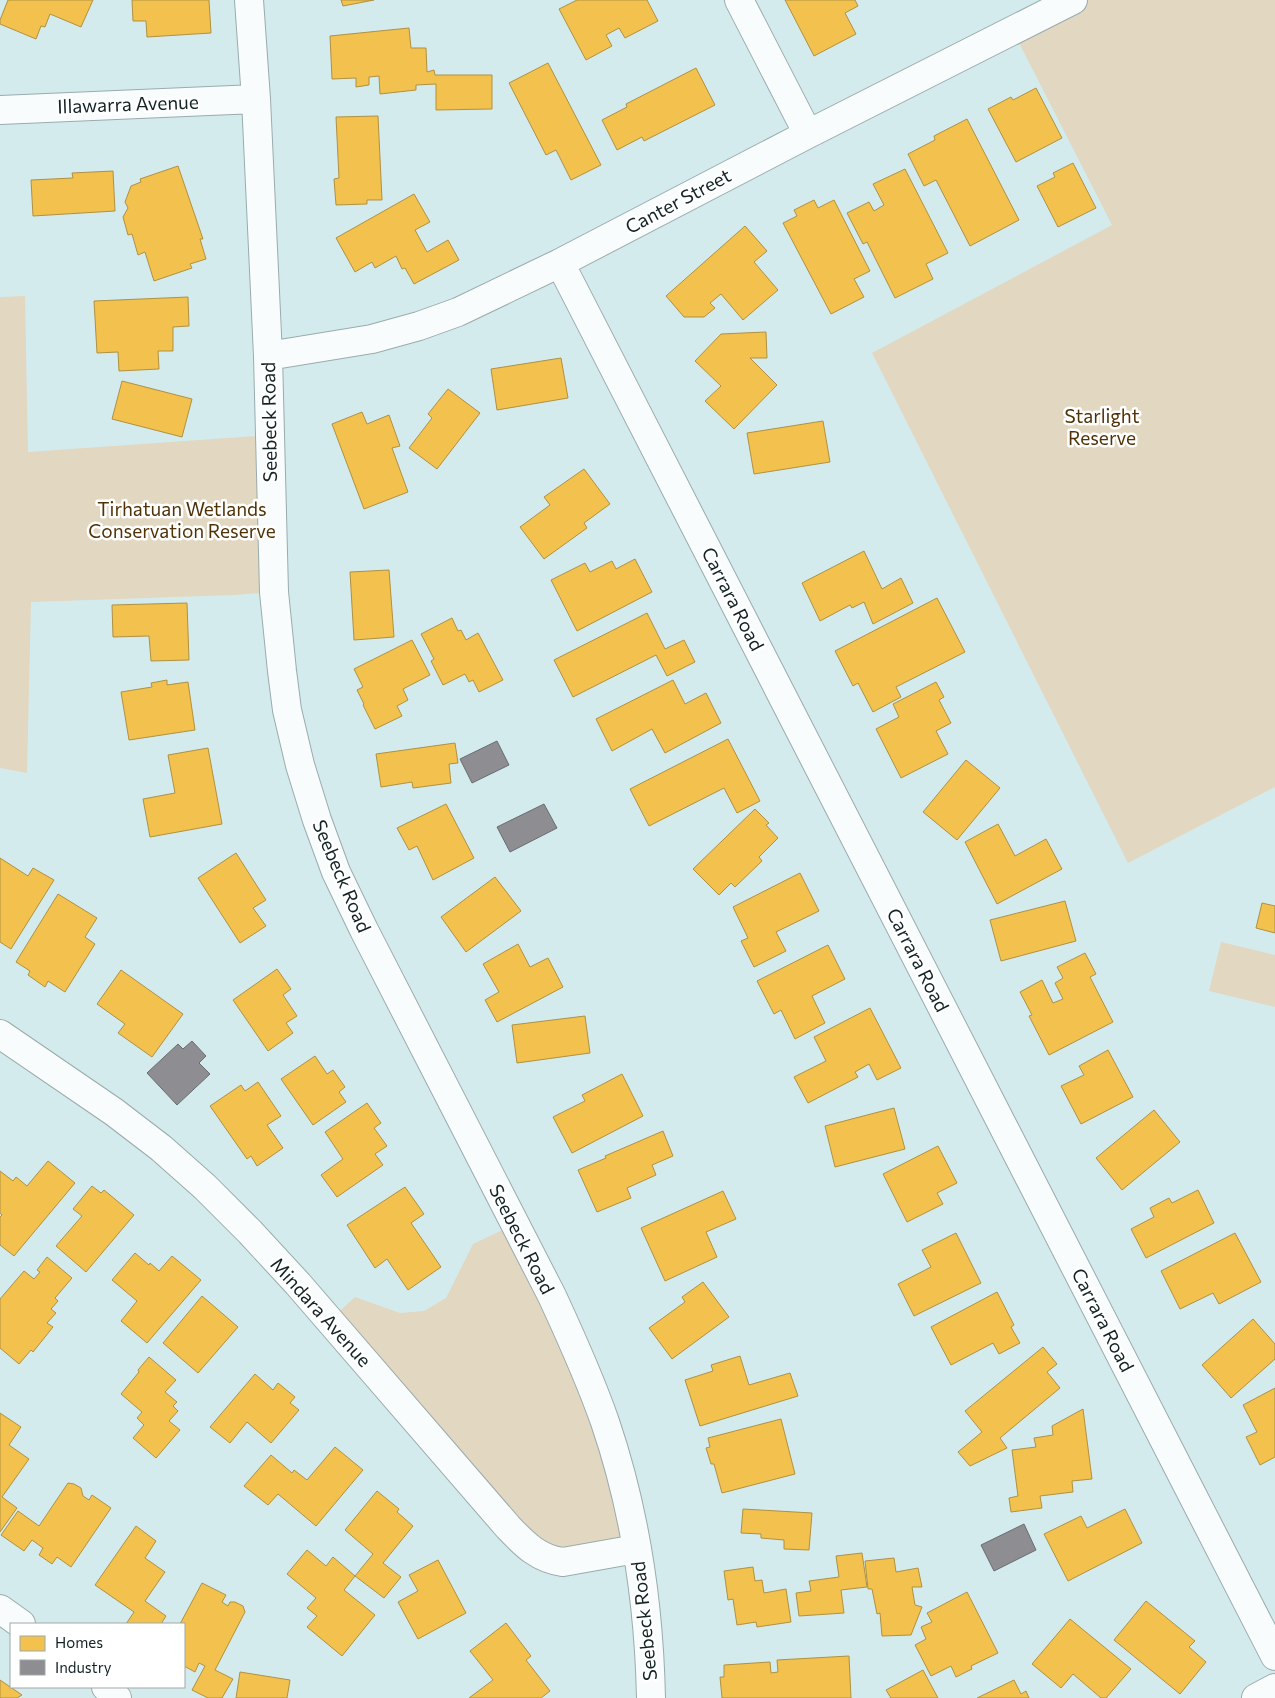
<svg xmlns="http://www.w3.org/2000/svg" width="1275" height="1698" font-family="Commissioner,sans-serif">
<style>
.green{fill:#e2d7c1}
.homes{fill:#f2c14e;stroke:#af9141}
.industry{fill:#8d8d92;stroke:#686d71}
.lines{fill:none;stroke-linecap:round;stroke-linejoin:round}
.street-casing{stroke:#9aabad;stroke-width:30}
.street{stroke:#f9fcfc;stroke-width:28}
.labels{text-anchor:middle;stroke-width:5;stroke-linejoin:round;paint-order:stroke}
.street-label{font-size:19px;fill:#132224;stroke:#fff}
.park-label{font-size:19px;fill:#513207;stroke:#fff}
</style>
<rect width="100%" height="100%" fill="#d4ebee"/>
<path class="green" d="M1073 0H1275V787L1128 863 872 353 1112 225 1013 31Z
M25 296 28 452 269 435 274 592 234 595 31 602 27 773 0 768V297Z
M1221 942 1275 955V1007L1209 991Z
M515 1224 552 1296 636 1549 553 1561 330 1320 355 1297 400 1313 424 1311 446 1298 473 1244Z"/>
<path class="homes" d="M8 0H93L81 27 50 14 45 27 41 26 36 39 0 24V20Z
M132 0H209L211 33 147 37 146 21H133Z
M341 0H374L343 6Z
M577 0H647L658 21 625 38 619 28 606 35 612 46 586 60 559 9Z
M785 0H855L858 6 845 13 856 34 814 56Z
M409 28 411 48H426L427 72 434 70 435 75H492V109L436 110V84L416 85V90L380 94 379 76 369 77V85L356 87V78L332 79 330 36Z
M548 63 601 165 571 180 556 150 546 155 509 83Z
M696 68 715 105 644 141 642 137 617 150 602 120 627 107 626 104Z
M1036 88 1062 138 1016 162 988 109 1011 97 1013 100Z
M378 116 382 200H367V204L336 205 334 179 339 178 336 117Z
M967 119 1019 220 970 246 936 180 924 186 908 154 935 140 934 136Z
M1073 163 1096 208 1058 227 1037 186 1055 177 1053 173Z
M178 166 203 239H200L206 259 190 264 192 268 154 281 145 252 138 255 132 234 128 235 123 217 128 208 125 202 131 186 141 182 140 179Z
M905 169 948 253 926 264 933 279 895 298 867 242 863 244 847 213 869 202 874 211 884 205 873 184Z
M113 171 115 211 33 216 31 180 73 178 72 173Z
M414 194 430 222 415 230 427 252 448 240 459 260 414 284 405 268 402 269 396 256 375 268 372 262 355 272 336 238Z
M814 200 818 208 834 200 870 271 854 279 864 297 831 314 783 223 797 216 794 210Z
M745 226 767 251 754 262 778 290 743 320 721 294 710 303 715 308 704 317H684L666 296Z
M188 297 189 326 173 327V351H158L159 369 119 371 118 352 97 353 94 301Z
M766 332 767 358H750L777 385 734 429 705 401 721 386 695 361 721 334Z
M561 358 568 398 497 410 491 369Z
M122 381 192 399 182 437 112 419Z
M448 389 480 413 437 469 409 448 432 418 428 414Z
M362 412 367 424 389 415 400 446 392 448 408 492 364 509 332 424Z
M823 421 830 462 754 474 747 433Z
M584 469 610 504 584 523 587 528 544 559 520 527 550 505 544 497Z
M864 551 882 589 901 578 913 603 873 624 864 602 852 608 850 605 820 621 802 583Z
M635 559 652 592 577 631 551 580 585 563 590 572 612 561 616 569Z
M389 570 394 637 354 640 350 572Z
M937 598 965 652 896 687 901 697 873 712 858 683 853 686 835 651Z
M187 603 189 660 151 661 149 636 113 637 112 605Z
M647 613 665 649 684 640 695 662 667 676 656 655 573 697 554 660Z
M452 618 458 631 461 630 466 640 478 633 503 680 479 692 473 680 469 682 465 674 443 685 431 661 434 659 421 634Z
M412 640 430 675 403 689 408 700 397 706 402 716 375 729 363 705 364 704 357 690 363 687 354 669Z
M167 680V685L188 682 195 730 129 740 121 692 152 687 151 683Z
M673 680 685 704 706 693 721 723 665 753 652 729 612 751 596 719Z
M936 682 944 697 939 700 951 723 936 731 948 754 901 778 876 729 899 717 893 704Z
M728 739 760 801 737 813 724 788 649 826 630 789Z
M455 743 458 763 449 764 451 783 413 788 412 782 381 787 376 754Z
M208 748 222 824 150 837 143 799 175 793 168 755Z
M966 760 1000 788 957 840 923 812Z
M446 804 474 858 433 880 417 846 409 850 397 828Z
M755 809 769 823 766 825 778 838 759 857 762 861 735 887 731 883 719 895 693 869Z
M998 824 1015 856 1046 839 1062 869 997 904 965 842Z
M236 853 266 900 253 908 266 926 240 943 198 878Z
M0 858 28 876 33 868 54 880 11 949 0 942Z
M800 873 819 911 776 932 786 951 754 967 741 941 748 938 733 907Z
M495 877 521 911 466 952 441 917Z
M58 894 97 918 85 937 95 944 65 992 48 981 45 987 28 975 30 971 16 962Z
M1065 901 1076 941 1001 961 990 920Z
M1262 903 1275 906V933L1256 928Z
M518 944 530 967 548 958 563 987 497 1022 485 1000 499 992 483 964Z
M828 945 845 979 812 996 825 1023 795 1039 781 1010 774 1014 757 981Z
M1085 953 1096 974 1090 977 1113 1022 1049 1055 1029 1016 1032 1015 1020 992 1042 980 1053 1003 1063 999 1055 983 1063 978 1057 967Z
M277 969 291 989 283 995 297 1016 286 1023 293 1033 268 1051 233 1000Z
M121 970 183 1014 152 1057 118 1033 125 1024 97 1004Z
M870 1008 901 1068 877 1080 869 1064 855 1072 858 1077 808 1103 794 1077 826 1061 814 1037Z
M585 1016 590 1053 517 1063 512 1025Z
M1108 1050 1133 1097 1081 1124 1061 1086 1084 1075 1079 1066Z
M315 1056 327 1074 333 1070 345 1087 339 1092 346 1102 313 1125 281 1079Z
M622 1074 643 1116 572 1153 553 1117 585 1101 582 1095Z
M258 1082 281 1116 267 1125 283 1148 257 1166 251 1156 247 1159 210 1106 241 1085 245 1091Z
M367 1103 381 1123 374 1128 387 1146 375 1154 383 1165 337 1197 321 1175 343 1159 325 1132Z
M894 1108 905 1149 835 1167 825 1126Z
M1154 1110 1180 1142 1122 1190 1096 1158Z
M663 1131 673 1156 652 1165 656 1175 627 1188 631 1198 597 1212 578 1170 606 1158 605 1156Z
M938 1146 957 1183 937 1193 943 1204 907 1222 883 1174Z
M48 1161 75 1183 14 1256 0 1245V1217L2 1215 0 1213V1171L13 1181 16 1177 27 1186Z
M92 1186 101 1193 104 1190 134 1215 86 1272 56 1246 82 1216 73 1209Z
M405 1187 424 1214 411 1223 441 1267 408 1290 387 1259 375 1268 347 1225Z
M1198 1190 1214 1223 1146 1258 1131 1229 1154 1217 1150 1208 1169 1198 1172 1203Z
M723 1191 736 1219 706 1232 717 1257 665 1281 641 1228Z
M956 1233 981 1283 914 1316 898 1284 931 1267 922 1250Z
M1235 1233 1261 1282 1219 1304 1213 1293 1180 1309 1161 1271Z
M135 1253 149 1265 150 1263 159 1271 172 1256 201 1280 147 1343 121 1321 137 1301 112 1280Z
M47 1257 72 1278 55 1298 58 1301 51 1309 56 1313 47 1323 53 1327 33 1352 31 1350 19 1364 0 1348V1299L24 1271 34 1279 40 1272 37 1270Z
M703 1282 729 1317 672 1359 649 1328 685 1302 682 1297Z
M997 1292 1014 1325 1011 1327 1020 1343 999 1354 993 1343 951 1365 931 1327Z
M202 1296 238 1327 198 1373 163 1343Z
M1253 1319 1275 1344V1359L1231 1398 1202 1365Z
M1043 1347 1057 1364 1047 1372 1060 1388 1000 1438 1007 1448 970 1466 958 1452 982 1432 965 1411Z
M740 1356 749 1385 790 1373 798 1396 700 1426 685 1380 713 1371 711 1365Z
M149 1357 176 1380 165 1392 177 1402 173 1406 178 1411 169 1421 180 1430 156 1458 133 1438 144 1425 137 1418 142 1412 121 1394 139 1372 138 1370Z
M255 1374 273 1390 278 1383 295 1397 290 1403 299 1410 271 1443 247 1422 230 1443 210 1427Z
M1275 1388V1457L1260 1465 1246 1437 1257 1432 1243 1405Z
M1083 1409 1092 1479 1072 1481 1073 1492 1040 1496 1042 1508 1011 1512 1009 1498 1018 1496 1012 1450 1036 1447 1034 1438 1053 1435 1052 1426Z
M0 1413 21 1427 9 1445 29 1459 2 1497 17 1508 0 1532Z
M781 1419 795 1474 722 1493 714 1464H711L706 1448 710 1447 708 1438Z
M335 1447 363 1470 316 1526 278 1494 268 1505 244 1486 271 1455 292 1473 294 1470 307 1480Z
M68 1483 74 1484 81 1488 83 1496 89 1500 92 1495 111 1508 71 1567 57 1557 52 1564 39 1555 43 1548 32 1540 24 1551 1 1535 18 1511 39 1526Z
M377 1491 399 1509 397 1512 413 1526 383 1563 401 1577 384 1598 355 1576 373 1554 345 1530Z
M743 1509 812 1513 809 1550 784 1549V1540L761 1538V1534L741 1533Z
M1125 1509 1142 1543 1068 1581 1044 1534 1081 1516 1087 1528Z
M136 1526 156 1541 145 1558 165 1572 145 1601 166 1616 161 1624H126L134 1612 95 1585Z
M307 1550 326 1566 333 1557 355 1576 344 1590 375 1615 342 1656 307 1627 317 1616 307 1608 316 1598 287 1574Z
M862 1553 867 1587 841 1590 844 1613 799 1616 796 1593 811 1591 809 1581 839 1577 836 1556Z
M894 1558 896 1572 918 1568 922 1587H912L915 1605 922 1607 911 1635 882 1636 880 1613 877 1614 872 1589H868L865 1561Z
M438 1560 466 1613 418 1639 398 1602 418 1591 409 1575Z
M753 1567 755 1581 762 1580 764 1593 786 1589 791 1622 757 1627 756 1622 737 1625 733 1599 728 1600 724 1571Z
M202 1583 226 1595 222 1602 228 1606 230 1602H235L243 1606 245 1612 215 1670 233 1679 222 1698H208L192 1690 205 1666 199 1663 195 1672 184 1666V1624H180Z
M967 1592 998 1653 971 1666 972 1669 956 1677 951 1666 931 1676 915 1645 926 1639 921 1627 932 1622 927 1613Z
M1146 1601 1195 1641 1189 1647 1206 1662 1180 1694 1114 1640Z
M1070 1619 1131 1669 1106 1698H1101L1073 1674 1061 1688 1032 1664Z
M506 1623 531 1656 526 1660 550 1691 541 1698H469L493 1680 470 1651Z
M849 1656 851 1698H722L720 1677H724V1665L770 1662 771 1673 778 1672 777 1660Z
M923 1670 938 1698H891L886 1690Z
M240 1672 290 1680 287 1698H236Z
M0 1680 22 1695 17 1698H0Z
M1014 1680 1021 1694 1026 1691 1029 1698H977Z"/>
<path class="industry" d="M497 741 509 765 472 783 460 759Z
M544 804 557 828 510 852 497 827Z
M192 1041 206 1056 199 1063 210 1074 177 1105 147 1073 178 1044 183 1049Z
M1024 1524 1036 1550 994 1571 981 1545Z"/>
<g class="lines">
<g class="street-casing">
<path id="street" d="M249 0 256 99 268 356 274 592 282 671 287 710 300 765 317 820 336 872 364 930 552 1296C571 1337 590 1379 605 1422 635 1510 649 1605 651 1698
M739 0 808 134
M0 110 256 99
M560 263 1275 1656
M268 356 372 339 419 326 458 312 560 263 808 134 1073 0
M0 1034 114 1112 161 1148 205 1187 250 1232 298 1284 508 1527C525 1545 539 1559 563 1562L636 1549
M0 1609 21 1624
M106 1687 117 1698
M1256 1698 1275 1688"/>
</g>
<use href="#street" class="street"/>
</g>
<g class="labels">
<g class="street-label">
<text transform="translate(128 104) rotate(-2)" y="7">Illawarra Avenue</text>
<text transform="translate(678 201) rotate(-28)" y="7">Canter Street</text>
<text transform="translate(269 422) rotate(-91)" y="7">Seebeck Road</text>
<text transform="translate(733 599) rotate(63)" y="7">Carrara Road</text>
<text transform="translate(342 876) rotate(67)" y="7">Seebeck Road</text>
<text transform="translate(918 960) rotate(63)" y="7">Carrara Road</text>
<text transform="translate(522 1239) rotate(63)" y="7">Seebeck Road</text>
<text transform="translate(321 1312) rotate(48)" y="7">Mindara Avenue</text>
<text transform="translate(1103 1320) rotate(63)" y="7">Carrara Road</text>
<text transform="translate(644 1621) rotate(-96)" y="7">Seebeck Road</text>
</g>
<g class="park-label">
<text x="1102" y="423">Starlight<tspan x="1102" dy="22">Reserve</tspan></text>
<text x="182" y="516">Tirhatuan Wetlands<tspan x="182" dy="22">Conservation Reserve</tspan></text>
</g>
</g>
<rect x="10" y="1623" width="175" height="65" fill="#ffffff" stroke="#a1a7a7"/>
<rect x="20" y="1636" width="25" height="15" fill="#f2c14e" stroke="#a1a7a7"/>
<text x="55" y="1648" font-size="15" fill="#132224">Homes</text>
<rect x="20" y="1660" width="25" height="15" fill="#8d8d92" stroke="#a1a7a7"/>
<text x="55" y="1673" font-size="15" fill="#132224">Industry</text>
</svg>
